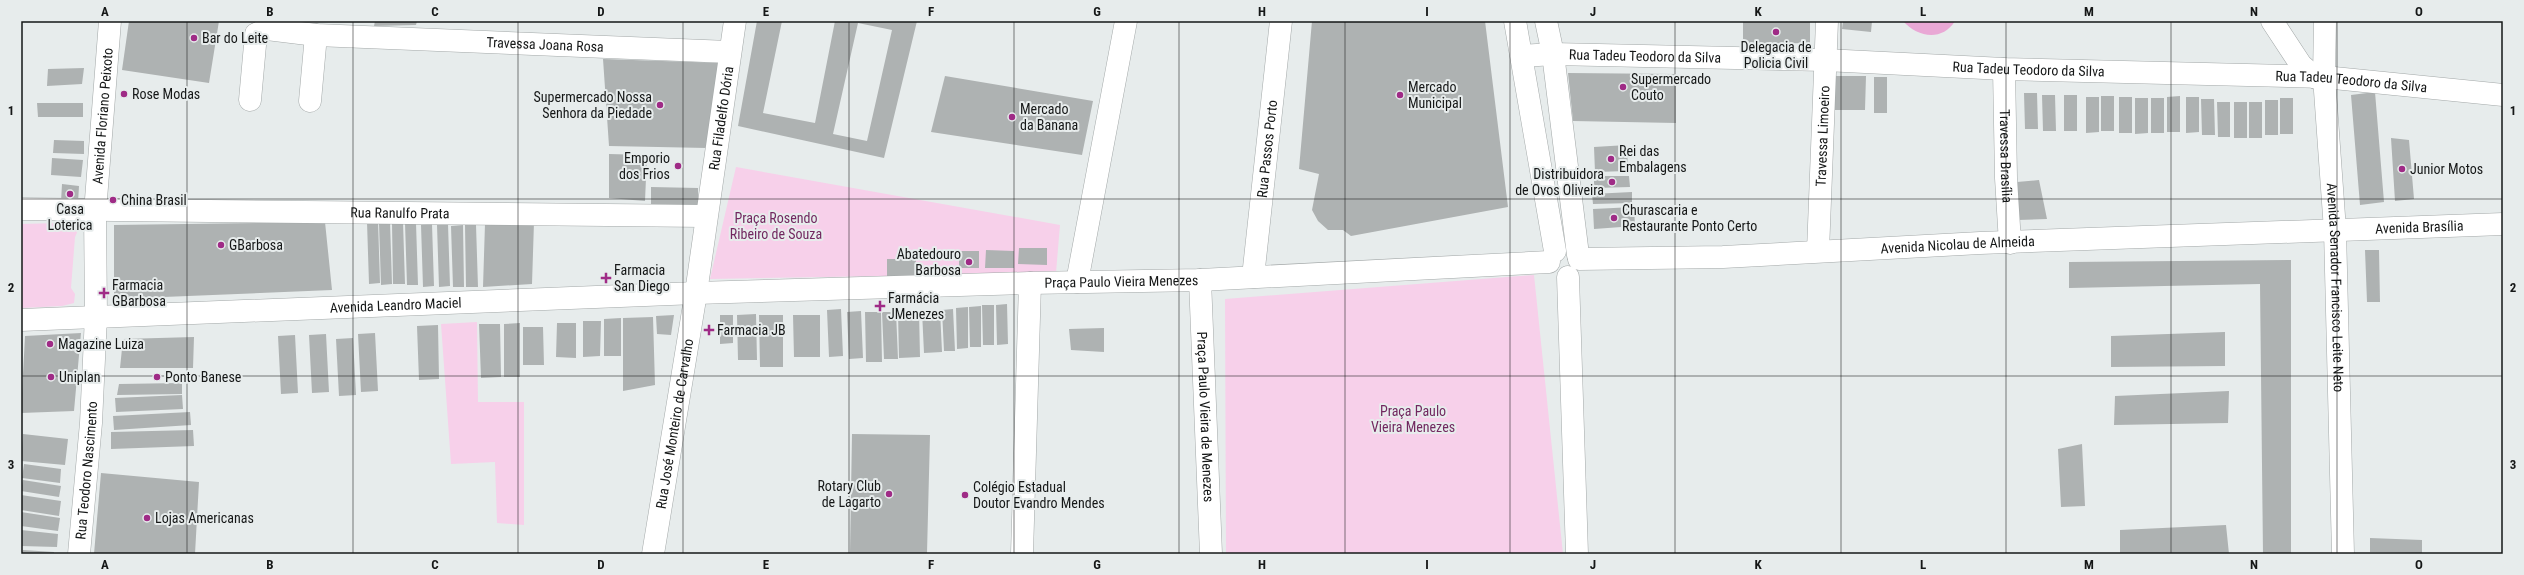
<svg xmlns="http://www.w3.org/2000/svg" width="2524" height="575" font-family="'Roboto Condensed',sans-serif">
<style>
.green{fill:#f7d0ea}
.water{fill:#e9a8d5}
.building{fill:#aeb2b2;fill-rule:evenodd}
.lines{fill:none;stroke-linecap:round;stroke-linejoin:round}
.minor-casing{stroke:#a3a8a8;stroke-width:23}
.major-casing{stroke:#a3a8a8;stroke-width:23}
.minor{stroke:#fff;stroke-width:22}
.major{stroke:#fff;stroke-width:22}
.grid{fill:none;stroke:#151717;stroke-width:1;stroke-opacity:0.55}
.poi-dot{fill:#9f2b86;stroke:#e7ecec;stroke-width:1.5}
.labels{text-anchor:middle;stroke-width:4;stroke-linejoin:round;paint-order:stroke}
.poi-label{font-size:14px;fill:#151717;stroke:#e7ecec;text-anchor:start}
.street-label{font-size:14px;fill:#151717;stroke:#e7ecec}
.park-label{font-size:14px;fill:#722860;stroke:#e7ecec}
.neatline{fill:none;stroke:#151717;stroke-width:1.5}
.grid-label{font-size:13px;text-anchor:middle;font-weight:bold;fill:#151717}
</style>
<rect width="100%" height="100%" fill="#e7ecec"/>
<path class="green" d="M736 167 1060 225 1056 273 710 279Z
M65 220 78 221 80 226 75 237 71 288 75 294 74 303 62 306 21 308V224L59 223Z
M1534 275 1563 554H1226L1225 299Z
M477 322 478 402H524V525L497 523 495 462 451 464 441 324Z"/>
<path class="water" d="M1903 21H1955C1942 42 1917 37 1903 21Z"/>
<path class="building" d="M129 21H219L209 83 122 70Z
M375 21H417L416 25 374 26Z
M757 21H782L763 113 815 123 835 21H917L884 158 738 126ZM858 23 892 30 867 141 833 134Z
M1312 21H1485L1508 207 1351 236 1343 230H1328L1318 221 1312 210 1319 174 1299 169Z
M1743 21H1810V43L1743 44Z
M1843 21H1872L1871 32 1842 29Z
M603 59 722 63 707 148 609 146Z
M84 68 82 84 47 86 48 69Z
M1568 73 1676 74V123L1573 121Z
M945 76 1093 101 1082 155 931 132Z
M1834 76H1866L1865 110H1834Z
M1874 77H1887V113H1874Z
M2375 92 2384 202 2360 205 2351 95Z
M2024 93H2037L2038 129H2025Z
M2042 95H2055L2056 131H2043Z
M2064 95H2077V131H2064Z
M2101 96H2114V131H2101Z
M2180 96V132H2167V97Z
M2086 97H2099V132L2086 133Z
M2119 97H2132V133H2119Z
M2186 97H2199V132L2186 133Z
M2135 98H2148V133L2135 134Z
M2151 98H2164V133H2151Z
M2280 98H2293V134H2280Z
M2201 99H2214L2215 135H2202Z
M2265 100H2278V135H2265Z
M2217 102H2230V137H2218Z
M2234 102H2247V138H2234Z
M2249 102H2262V138H2249Z
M37 103H83V117H38Z
M2391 138 2409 140 2414 199 2395 201Z
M54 140 84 141V154L53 153Z
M1627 145 1628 171 1595 172 1594 147Z
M609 154 647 155 645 201 609 198Z
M52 158 83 160 81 177 51 175Z
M1594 176H1629L1630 187 1594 188Z
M2039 180 2047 219 2018 220 2017 182Z
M62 184 79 186 78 203 61 202Z
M651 187 698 188V206L651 204Z
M1632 192V203L1593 204 1592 194Z
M1634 207 1635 226 1594 229 1593 209Z
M378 221 380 283 369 284 367 222Z
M325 222 332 290 114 299V225Z
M390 222 392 284 381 285 379 223Z
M403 222 405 284H393L392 223Z
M534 222 532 284 483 287 485 224Z
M405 223H416L418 285H407Z
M432 224 434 286 423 287 421 225Z
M448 224 450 286 439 287 437 225Z
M463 225 464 287H453L451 226Z
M465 225H476L478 287H466Z
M1019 248H1047V265L1018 264Z
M986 250 1014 251V268H985Z
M2365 250H2379L2380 302H2367Z
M959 251H979V268H959Z
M887 259H916L915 276H887Z
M2291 260V554H2263L2260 284 2069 288V262Z
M1007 304 1008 344 997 345 996 305Z
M982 305H994V345H983Z
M981 306V347H970L969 307Z
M968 307V348L957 349 956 308Z
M841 309 843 356 829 357 827 310Z
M953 309 955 351H944L942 310Z
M940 310 942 352 924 353 922 311Z
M861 311 863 358 849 359 847 312Z
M919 311 920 357 899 358 898 312Z
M865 312H881L882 362H866Z
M882 312H896L898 359H884Z
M756 314 757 360H738L737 315Z
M674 315 671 335 657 334 656 316Z
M720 315H733V343L720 344Z
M759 315H783V367H760Z
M793 315H820V357H794Z
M653 317 655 385 623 391V318Z
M621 318V356H604V319Z
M583 321H601L600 356 583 357Z
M520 323V377H504V324Z
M557 323H576V358L556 357Z
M479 324H500L501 377 481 378Z
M438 325 439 379 419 380 417 326Z
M523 327H543L544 365H523Z
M1104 328V352L1071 350 1069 329Z
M2225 332V366L2111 367V336Z
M81 333 74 411 21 413 25 336Z
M375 333 378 391 361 392 358 334Z
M326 334 329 392 312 393 309 335Z
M295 335 298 393 281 394 278 336Z
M194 337 193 368H120L123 339Z
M353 338 356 395 339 396 336 339Z
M182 383V394L117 395 119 384Z
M2229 391 2228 423 2114 425 2115 396Z
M182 395 183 409 116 412 115 398Z
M190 412 191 425 114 430 113 416Z
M193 430 194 446 111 449V432Z
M23 434 68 439 65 465 21 461Z
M852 434 930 435 927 553H850Z
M2082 444 2085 506 2061 507 2058 449Z
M24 464 61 469 60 483 22 478Z
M101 473 199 482 195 554H94Z
M23 480 61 486 59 497 21 491Z
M21 495 61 501 59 516 21 510Z
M21 512 60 518 58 531 21 526Z
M2226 525 2229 554H2120V530Z
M21 530 58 534 57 547 21 546Z
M2370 538 2422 540V553L2370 552Z
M23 550 54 552V554H22Z"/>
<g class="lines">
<g class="minor-casing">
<g id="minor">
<path d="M2272 21 2301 65 2316 78"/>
<path id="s1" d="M2325 21 2324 77 2335 230 2343 554"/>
<path id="s2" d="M1522 56 1553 54 1825 60 2004 69 2324 77 2503 95"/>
<path id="s3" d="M2004 69 2006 178 2010 243"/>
<path id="s4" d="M250 100 256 34 267 29 316 35 729 52"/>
<path d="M310 101 316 35"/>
<path id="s5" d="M21 209 705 216"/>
<path id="s6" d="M1818 251 1827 21"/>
<path id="s7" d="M1253 277 1281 21"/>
<path id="s8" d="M1200 280 1211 554"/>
<path d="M1077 282 1126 21"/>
<path id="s9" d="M653 554 696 293 735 21"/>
<path d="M1022 554 1030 283"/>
</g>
</g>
<g class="major-casing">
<g id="major">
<path d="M1515 21 1555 251"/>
<path d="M1546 21 1553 54 1578 255"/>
<path id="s10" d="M1579 259 1723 257 1980 243 2503 224"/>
<path d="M1568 277 1577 554"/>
<path id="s11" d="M21 320 696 293 1030 283 1200 280 1549 262"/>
<path id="s12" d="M79 554 91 423 96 316 95 212 110 21"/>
</g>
</g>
<use href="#minor" class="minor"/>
<use href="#major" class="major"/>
</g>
<path class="grid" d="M187 21V554M353 21V554M518 21V554M683 21V554M849 21V554M1014 21V554M1179 21V554M1345 21V554M1510 21V554M1675 21V554M1841 21V554M2006 21V554M2171 21V554M2337 21V554M21 199H2503M21 376H2503"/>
<g class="poi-dot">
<circle cx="1776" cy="32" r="4"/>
<circle cx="194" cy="38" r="4"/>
<circle cx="1623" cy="87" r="4"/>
<circle cx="124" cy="94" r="4"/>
<circle cx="1400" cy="95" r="4"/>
<circle cx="660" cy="105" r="4"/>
<circle cx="1012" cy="117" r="4"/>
<circle cx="1611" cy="159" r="4"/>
<circle cx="678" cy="166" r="4"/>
<circle cx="2402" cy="169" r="4"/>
<circle cx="1612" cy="182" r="4"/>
<circle cx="70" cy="194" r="4"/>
<circle cx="113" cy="200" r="4"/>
<circle cx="1614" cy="218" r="4"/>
<circle cx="221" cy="245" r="4"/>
<circle cx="969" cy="262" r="4"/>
<path d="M604 272h4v4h4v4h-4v4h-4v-4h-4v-4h4z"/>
<path d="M102 287h4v4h4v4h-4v4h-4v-4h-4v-4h4z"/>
<path d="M878 300h4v4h4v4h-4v4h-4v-4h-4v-4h4z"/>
<path d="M707 324h4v4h4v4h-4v4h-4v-4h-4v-4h4z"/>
<circle cx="50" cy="344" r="4"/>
<circle cx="51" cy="377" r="4"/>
<circle cx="157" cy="377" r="4"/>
<circle cx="889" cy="494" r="4"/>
<circle cx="965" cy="495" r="4"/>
<circle cx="147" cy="518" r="4"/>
</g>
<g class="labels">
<g class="poi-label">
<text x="202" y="43">Bar do Leite</text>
<text x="1776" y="52" text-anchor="middle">Delegacia de<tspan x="1776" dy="16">Policia Civil</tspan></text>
<text x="1631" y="84">Supermercado<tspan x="1631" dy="16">Couto</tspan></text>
<text x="1408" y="92">Mercado<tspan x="1408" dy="16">Municipal</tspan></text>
<text x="132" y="99">Rose Modas</text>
<text x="652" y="102" text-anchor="end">Supermercado Nossa<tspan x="652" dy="16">Senhora da Piedade</tspan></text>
<text x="1020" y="114">Mercado<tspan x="1020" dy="16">da Banana</tspan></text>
<text x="1619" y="156">Rei das<tspan x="1619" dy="16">Embalagens</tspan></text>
<text x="670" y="163" text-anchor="end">Emporio<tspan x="670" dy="16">dos Frios</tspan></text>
<text x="2410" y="174">Junior Motos</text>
<text x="1604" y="179" text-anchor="end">Distribuidora<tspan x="1604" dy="16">de Ovos Oliveira</tspan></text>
<text x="121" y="205">China Brasil</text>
<text x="70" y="214" text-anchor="middle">Casa<tspan x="70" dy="16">Loterica</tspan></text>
<text x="1622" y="215">Churascaria e<tspan x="1622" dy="16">Restaurante Ponto Certo</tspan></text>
<text x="229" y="250">GBarbosa</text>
<text x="961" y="259" text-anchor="end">Abatedouro<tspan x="961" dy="16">Barbosa</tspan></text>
<text x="614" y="275">Farmacia<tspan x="614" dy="16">San Diego</tspan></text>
<text x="112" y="290">Farmacia<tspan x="112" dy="16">GBarbosa</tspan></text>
<text x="888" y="303">Farmácia<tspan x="888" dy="16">JMenezes</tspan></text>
<text x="717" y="335">Farmacia JB</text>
<text x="58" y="349">Magazine Luiza</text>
<text x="59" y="382">Uniplan</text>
<text x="165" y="382">Ponto Banese</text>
<text x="881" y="491" text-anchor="end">Rotary Club<tspan x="881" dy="16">de Lagarto</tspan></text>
<text x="973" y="492">Colégio Estadual<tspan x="973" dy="16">Doutor Evandro Mendes</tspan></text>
<text x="155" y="523">Lojas Americanas</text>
</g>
<g class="street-label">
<text dy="5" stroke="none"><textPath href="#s4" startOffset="357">Travessa Joana Rosa</textPath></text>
<text dy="5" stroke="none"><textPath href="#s2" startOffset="123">Rua Tadeu Teodoro da Silva</textPath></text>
<text dy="5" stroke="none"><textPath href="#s2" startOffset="507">Rua Tadeu Teodoro da Silva</textPath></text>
<text dy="5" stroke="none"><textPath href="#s2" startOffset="830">Rua Tadeu Teodoro da Silva</textPath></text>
<text dy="5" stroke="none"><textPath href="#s12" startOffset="439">Avenida Floriano Peixoto</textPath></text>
<text dy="5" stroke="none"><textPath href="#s9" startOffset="441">Rua Filadelfo Dória</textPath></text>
<text dy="5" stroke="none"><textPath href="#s6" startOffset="115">Travessa Limoeiro</textPath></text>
<text dy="5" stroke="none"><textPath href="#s7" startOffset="129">Rua Passos Porto</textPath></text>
<text dy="5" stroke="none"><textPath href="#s3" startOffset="87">Travessa Brasília</textPath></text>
<text dy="5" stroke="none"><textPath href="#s5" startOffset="379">Rua Ranulfo Prata</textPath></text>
<text dy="5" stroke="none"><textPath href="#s10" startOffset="841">Avenida Brasília</textPath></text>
<text dy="5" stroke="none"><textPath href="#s10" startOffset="379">Avenida Nicolau de Almeida</textPath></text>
<text dy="5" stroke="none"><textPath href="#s11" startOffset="1101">Praça Paulo Vieira Menezes</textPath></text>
<text dy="5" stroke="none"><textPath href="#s1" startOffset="267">Avenida Senador Francisco Leite Neto</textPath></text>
<text dy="5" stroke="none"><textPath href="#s11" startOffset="375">Avenida Leandro Maciel</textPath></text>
<text dy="5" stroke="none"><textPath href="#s8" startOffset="137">Praça Paulo Vieira de Menezes</textPath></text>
<text dy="5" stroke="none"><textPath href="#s9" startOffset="132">Rua José Monteiro de Carvalho</textPath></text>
<text dy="5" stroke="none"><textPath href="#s12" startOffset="84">Rua Teodoro Nascimento</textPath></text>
</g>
<g class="park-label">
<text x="776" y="223">Praça Rosendo<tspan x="776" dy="16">Ribeiro de Souza</tspan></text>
<text x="1413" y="416">Praça Paulo<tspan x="1413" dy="16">Vieira Menezes</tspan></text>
</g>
</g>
<rect width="2524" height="575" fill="none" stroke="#e7ecec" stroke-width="44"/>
<rect x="22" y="22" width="2480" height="531" class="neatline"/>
<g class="grid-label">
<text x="105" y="16">A</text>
<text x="270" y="16">B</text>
<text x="435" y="16">C</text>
<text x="601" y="16">D</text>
<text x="766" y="16">E</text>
<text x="931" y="16">F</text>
<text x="1097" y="16">G</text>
<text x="1262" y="16">H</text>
<text x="1427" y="16">I</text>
<text x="1593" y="16">J</text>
<text x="1758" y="16">K</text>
<text x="1923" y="16">L</text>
<text x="2089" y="16">M</text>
<text x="2254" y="16">N</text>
<text x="2419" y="16">O</text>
<text x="11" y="115">1</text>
<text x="2513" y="115">1</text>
<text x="11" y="292">2</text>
<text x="2513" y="292">2</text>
<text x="11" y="469">3</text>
<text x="2513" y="469">3</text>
<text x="105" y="569">A</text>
<text x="270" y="569">B</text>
<text x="435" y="569">C</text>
<text x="601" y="569">D</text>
<text x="766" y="569">E</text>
<text x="931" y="569">F</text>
<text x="1097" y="569">G</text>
<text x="1262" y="569">H</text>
<text x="1427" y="569">I</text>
<text x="1593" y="569">J</text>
<text x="1758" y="569">K</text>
<text x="1923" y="569">L</text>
<text x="2089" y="569">M</text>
<text x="2254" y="569">N</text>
<text x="2419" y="569">O</text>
</g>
</svg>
